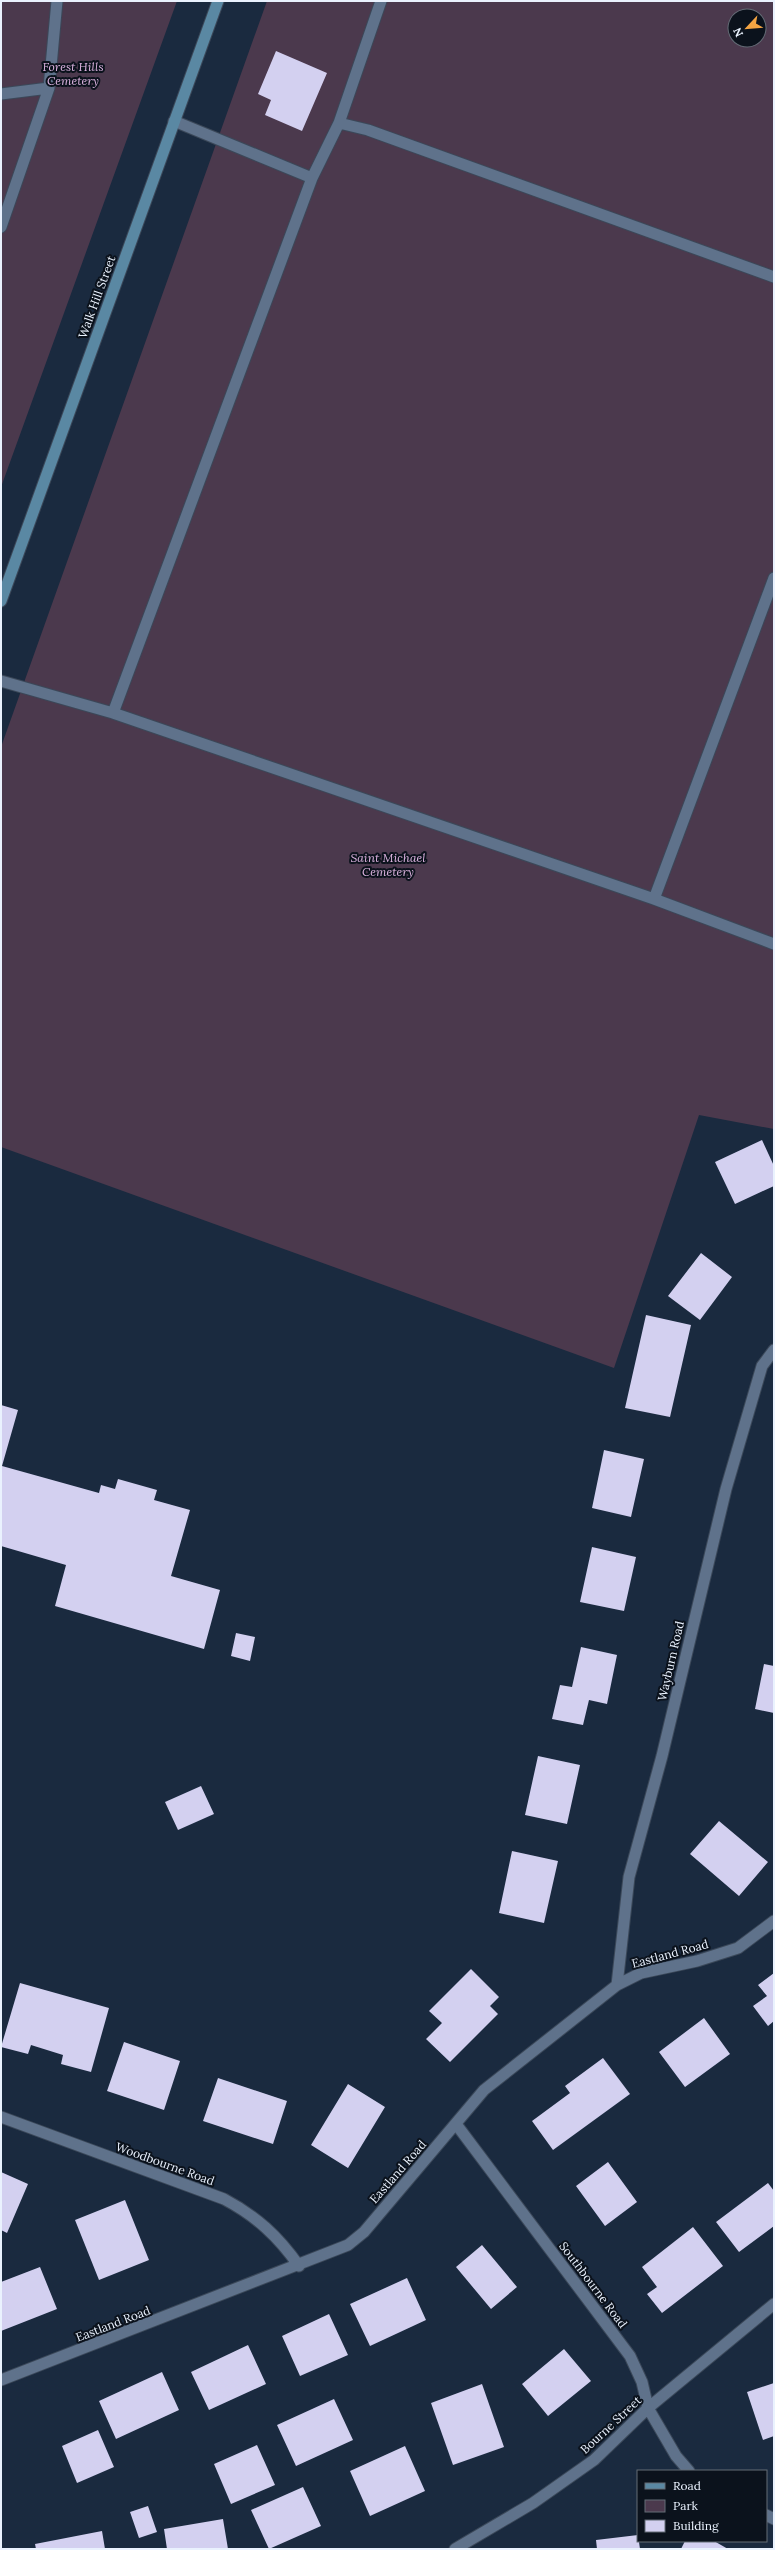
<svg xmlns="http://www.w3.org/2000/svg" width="775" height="2550" font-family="Lora,serif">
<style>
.green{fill:#4b394d;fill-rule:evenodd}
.building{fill:#d3d0f0}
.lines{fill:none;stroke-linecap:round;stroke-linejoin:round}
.service-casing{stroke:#3b4859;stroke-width:13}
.minor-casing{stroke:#3b4859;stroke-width:13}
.secondary-casing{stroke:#3b4859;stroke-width:13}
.service{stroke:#5f728b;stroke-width:11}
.minor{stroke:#5f728b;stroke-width:11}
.secondary{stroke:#5a88a3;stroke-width:11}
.labels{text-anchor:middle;stroke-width:4;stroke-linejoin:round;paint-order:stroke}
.park-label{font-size:12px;font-style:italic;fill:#deb4e1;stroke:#0b121c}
.street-label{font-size:12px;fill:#eaf2fe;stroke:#0b121c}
</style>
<rect width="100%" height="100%" fill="#1a2a3f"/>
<path class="green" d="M1 1H177L1 487Z
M267 1H774V1129L699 1115 614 1368 1 1147V747ZM735 16H759V40H735Z"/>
<path class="building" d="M276 51 327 73 302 131 265 115 271 100 258 94Z
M762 1140 774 1166V1186L735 1204 715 1162Z
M701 1253 732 1277 700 1320 668 1296Z
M646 1315 691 1325 670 1417 625 1408Z
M1 1405 18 1410 2 1466 99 1493 101 1485 115 1489 118 1479 157 1490 154 1500 190 1510 171 1576 220 1590 204 1649 55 1606 66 1565 1 1546Z
M604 1450 644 1459 631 1517 592 1508Z
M592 1547 636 1557 624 1611 580 1602Z
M236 1633 255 1637 250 1661 231 1656Z
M581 1647 617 1655 607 1704 589 1700 583 1725 552 1719 560 1685 572 1687Z
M764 1664 774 1666V1713L755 1709Z
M538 1756 580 1765 567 1824 525 1815Z
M201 1786 214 1814 178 1830 165 1802Z
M719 1821 768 1862 739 1896 690 1854Z
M512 1851 558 1861 544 1923 499 1913Z
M471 1969 499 1997 490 2006 498 2014 450 2062 426 2039 442 2023 429 2011Z
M774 1973V2021L768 2026 753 2006 767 1996 758 1985Z
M20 1983 109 2008 91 2072 61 2064 63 2055 31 2045 28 2054 1 2047Z
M704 2018 730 2054 685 2087 659 2052Z
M124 2042 180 2061 164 2110 107 2091Z
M603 2058 630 2094 553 2150 532 2121 570 2093 565 2086Z
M218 2078 287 2101 273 2144 203 2121Z
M348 2084 385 2107 348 2168 311 2145Z
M608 2162 637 2202 605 2226 576 2186Z
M1 2172 28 2184 7 2233 1 2230Z
M768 2183 774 2191V2226L739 2252 716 2222Z
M125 2200 149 2260 99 2280 75 2220Z
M693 2227 723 2266 662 2313 647 2294 657 2287 642 2267Z
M482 2245 517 2287 491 2309 456 2267Z
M40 2267 57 2309 1 2331V2282Z
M407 2278 426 2320 370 2346 350 2304Z
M329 2314 348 2355 300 2376 282 2336Z
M248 2345 266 2384 209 2410 191 2372Z
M564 2349 591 2381 548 2416 522 2384Z
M162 2372 179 2410 116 2439 99 2401Z
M774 2383V2436L763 2440 747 2392Z
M482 2384 504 2447 453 2465 431 2403Z
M334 2399 353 2440 296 2466 277 2425Z
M98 2430 114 2467 77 2483 62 2446Z
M257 2445 275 2485 231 2504 214 2464Z
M405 2446 425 2491 370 2516 350 2471Z
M303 2487 321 2526 269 2549 251 2510Z
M148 2506 157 2532 139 2538 130 2512Z
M223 2519 228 2549H167L164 2529Z
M102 2531 105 2549H36L35 2544Z
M638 2535 640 2549H597L596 2540Z
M685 2541H714L728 2549H681Z"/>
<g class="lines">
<g class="service-casing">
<path id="service" d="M1 94 49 88
M174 121 312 178
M339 123 368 130 774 277
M1 227 49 88 57 1
M1 681 113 713 654 899 774 944
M113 713 312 178 339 123 381 1
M654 899 774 578"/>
</g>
<g class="minor-casing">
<path id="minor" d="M617 1985 629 1877 662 1756 726 1489 762 1366 774 1350
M1 2117 224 2199C256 2216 278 2236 299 2266
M456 2124 630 2356 642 2382 648 2408 676 2456 689 2471
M1 2380 348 2245 364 2232 484 2090 617 1985 641 1973 697 1961 738 1948 774 1921
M766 2515 774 2519
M455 2549 533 2503 594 2460 648 2408 774 2304"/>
</g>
<g class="secondary-casing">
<path id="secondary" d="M1 601 218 1"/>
</g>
<use href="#service" class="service"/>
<use href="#minor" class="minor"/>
<use href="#secondary" class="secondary"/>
</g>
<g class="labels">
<g class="park-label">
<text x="73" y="71">Forest Hills<tspan x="73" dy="14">Cemetery</tspan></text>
<text x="388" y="862">Saint Michael<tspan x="388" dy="14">Cemetery</tspan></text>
</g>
<g class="street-label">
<text transform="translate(97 297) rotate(-70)" y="4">Walk Hill Street</text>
<text transform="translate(671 1661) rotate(-77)" y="4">Wayburn Road</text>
<text transform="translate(670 1954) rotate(-15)" y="4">Eastland Road</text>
<text transform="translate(165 2164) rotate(20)" y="4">Woodbourne Road</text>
<text transform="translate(398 2172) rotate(-49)" y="4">Eastland Road</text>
<text transform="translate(593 2285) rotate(53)" y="4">Southbourne Road</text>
<text transform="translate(113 2324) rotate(-21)" y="4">Eastland Road</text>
<text transform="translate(611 2425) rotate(-43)" y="4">Bourne Street</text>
</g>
</g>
<rect width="775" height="2550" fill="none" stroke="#eaf2fe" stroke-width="4"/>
<rect x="637" y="2470" width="130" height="72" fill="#0b121c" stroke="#646c76"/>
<rect x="645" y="2483" width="20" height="6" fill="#5a88a3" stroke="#646c76"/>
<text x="673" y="2490" font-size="12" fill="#eaf2fe">Road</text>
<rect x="645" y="2500" width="20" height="12" fill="#4b394d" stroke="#646c76"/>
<text x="673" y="2510" font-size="12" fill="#eaf2fe">Park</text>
<rect x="645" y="2520" width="20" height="12" fill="#d3d0f0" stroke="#646c76"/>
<text x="673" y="2530" font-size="12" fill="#eaf2fe">Building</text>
<g transform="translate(747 28) rotate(244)"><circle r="19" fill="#0b121c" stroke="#646c76"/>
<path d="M0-3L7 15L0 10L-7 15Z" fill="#f3a443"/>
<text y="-6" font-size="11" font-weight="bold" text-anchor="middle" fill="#eaf2fe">N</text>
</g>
</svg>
